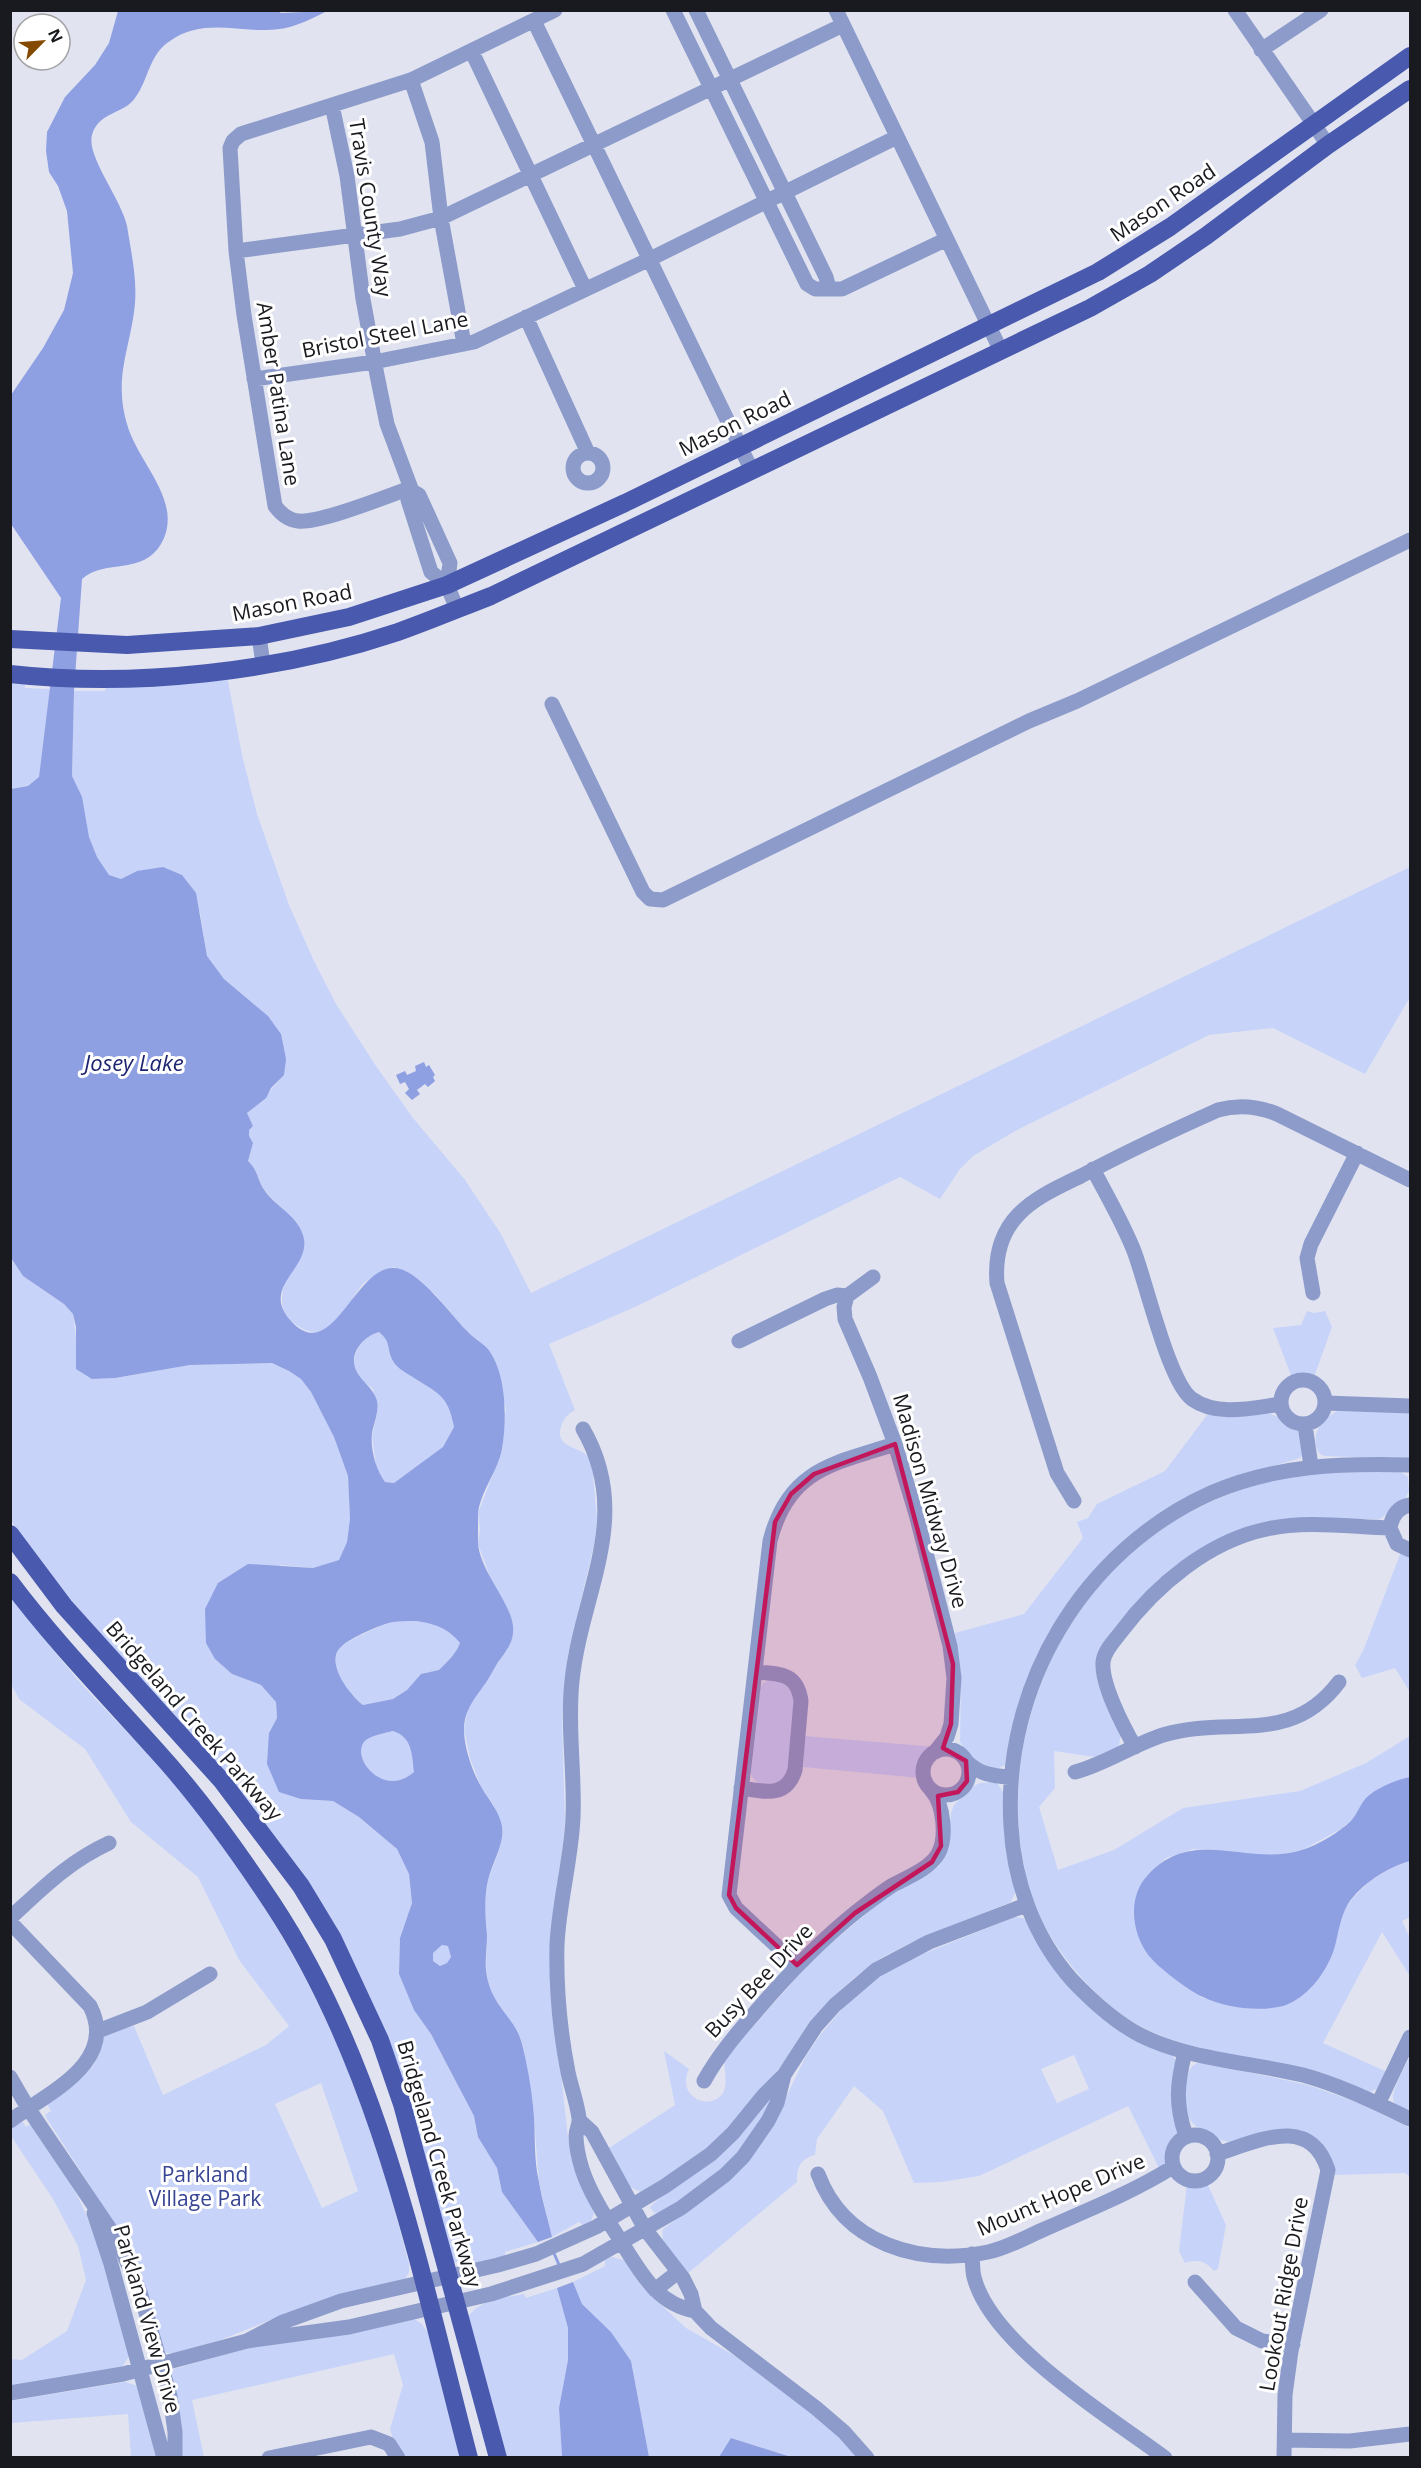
<svg xmlns="http://www.w3.org/2000/svg" width="1421" height="2468" font-family="'Open Sans',sans-serif">
<style>
.green{fill:#c7d3f9;fill-rule:evenodd}
.water{fill:#8e9fe2;fill-rule:evenodd}
.lines{fill:none;stroke-linecap:round;stroke-linejoin:round}
.stream{stroke:#8e9fe2;stroke-width:3}
.minor{stroke:#8d9bca;stroke-width:15}
.major{stroke:#4959ae;stroke-width:18}
.marked{fill:#c2185b;fill-opacity:0.2;stroke:#c2185b;stroke-width:4.5;stroke-linejoin:round}
.labels{text-anchor:middle;stroke-width:6;stroke-linejoin:round;paint-order:stroke}
.street-label{font-size:21px;fill:#191a1f;stroke:#fff}
.park-label{font-size:21px;fill:#374493;stroke:#fff}
.water-label{font-size:22px;font-style:italic;fill:#1d2470;stroke:#fff}
</style>
<rect width="100%" height="100%" fill="#e1e4f0"/>
<path class="green" d="M227 676 242 755 257 814 289 905 314 961 336 1004 376 1066 413 1118 465 1180 501 1234 531 1293 1410 867V997L1365 1074 1273 1028 1209 1035 1017 1130 973 1156 960 1169 940 1199 900 1177 635 1307 549 1344 575 1410C569 1413 565 1417 562 1424 554 1444 571 1446 584 1453 588 1456 590 1460 592 1464L597 1518 595 1541 568 1654 565 1684 562 1717 565 1821 550 1973 568 2138 573 2162 594 2213 590 2224 584 2226 579 2222 552 2237 539 2182 533 2106 521 2039 490 1993 486 1969 487 1937 484 1913 488 1879 497 1856 503 1829 493 1804 481 1787 470 1758 464 1729 469 1704 508 1649 492 1582 478 1544 480 1529 478 1513 502 1451 506 1408 487 1349 468 1333 435 1294 405 1272 394 1267C385 1272 369 1277 362 1285 351 1299 341 1323 324 1330 315 1334 305 1331 298 1326 264 1305 293 1267 304 1241 297 1220 281 1209 267 1193 258 1183 259 1171 248 1161L253 1143 249 1136V1129L253 1126 247 1113C264 1100 270 1090 284 1075L268 1016 224 979 207 956 200 912 137 871 121 879 109 875 97 857 89 837 72 776 74 691H105L106 685Z
M11 680 24 681 25 688 50 689 39 778 28 786 11 789Z
M10 1258 23 1276 64 1304 73 1314 77 1346 92 1379 115 1378 190 1365 272 1363 289 1371 301 1379 311 1392 334 1437 348 1476 350 1519 347 1542 339 1560 313 1568 280 1565 215 1659 232 1674 261 1685 276 1702 277 1718 269 1733 301 1799 333 1801 359 1817 397 1849 409 1874 412 1903 400 1938 399 1974 414 2010 431 2034 474 2116 478 2137 497 2168 502 2192 538 2242 505 2252V2256L461 2267 459 2262H452L422 2156 313 1899 39 1565 11 1520Z
M1307 1311 1314 1313 1325 1311 1332 1327 1314 1377 1309 1374 1292 1378 1273 1328 1301 1325Z
M379 1332C392 1343 386 1348 393 1361 396 1367 404 1372 411 1376 437 1393 448 1394 454 1427L443 1448 394 1483 385 1482 377 1472 372 1436 377 1415 373 1389C369 1385 361 1381 358 1376 347 1359 361 1336 379 1332Z
M1338 1411 1410 1412V1458C1398 1457 1326 1458 1322 1455 1315 1451 1315 1441 1316 1434 1319 1424 1329 1414 1338 1411Z
M1268 1413 1281 1418 1300 1433 1303 1453 1300 1458 1220 1482 1123 1542 1104 1560 1058 1618 1033 1665 1014 1717 1005 1765 994 1770 973 1759 960 1742 961 1676 955 1633 1024 1614 1083 1538 1077 1522 1088 1518 1097 1504 1165 1471 1207 1415Z
M1338 1469 1399 1471 1408 1477 1409 1491 1405 1499 1380 1519H1288L1185 1560 1159 1579 1109 1635 1097 1655 1095 1667 1097 1678 1121 1735 1118 1749 1105 1756 1095 1757 1054 1751 1055 1788 1039 1807 1058 1870 1114 1850 1183 1808 1300 1791 1366 1763 1410 1736V1777L1366 1798 1352 1820 1341 1829 1304 1849 1277 1856 1193 1849 1166 1858 1145 1878 1201 1997C1261 2019 1313 2012 1335 1945 1340 1929 1339 1916 1350 1902 1364 1883 1388 1867 1410 1861V1917L1402 1921 1410 1938V1976L1382 1932 1323 2043 1387 2072 1382 2086 1370 2092C1351 2085 1332 2075 1312 2070 1247 2054 1169 2053 1114 2009 1077 1978 1044 1936 1029 1890 1026 1880 1025 1869 1023 1860 1001 1741 1053 1612 1149 1538 1189 1508 1239 1487 1288 1476 1304 1472 1322 1471 1338 1469Z
M1401 1552 1410 1555V1692L1395 1668 1362 1678 1355 1665 1363 1651Z
M10 1594C32 1623 54 1652 78 1680 110 1716 146 1749 176 1786 243 1868 302 1959 342 2056 370 2124 391 2193 409 2264V2272L405 2279 275 2318 218 2341 174 2353H167L161 2347 99 2200 47 2119 45 2115 51 2111 47 2104C64 2092 82 2081 94 2064 99 2056 99 2040 107 2034 114 2030 126 2028 134 2026L163 2095 266 2045 289 2026 239 1960 198 1877 131 1822 85 1749 19 1699 11 1684ZM321 2083 358 2191 322 2208 275 2104Z
M416 1621C435 1624 448 1628 460 1643 456 1654 447 1662 439 1670L421 1674 407 1690 393 1699 363 1705C349 1694 327 1668 339 1649 344 1642 383 1624 393 1622 400 1621 409 1621 416 1621Z
M769 1680 786 1681 795 1690 790 1772 781 1783 759 1784 752 1777 750 1771 760 1688 763 1683Z
M393 1731C412 1737 412 1754 415 1772 383 1800 348 1755 366 1740 373 1735 385 1733 393 1731Z
M805 1736 936 1747 923 1761 920 1778 803 1767Z
M993 1782 998 1784 1004 1794 1005 1840 1016 1891 1011 1902 910 1943 881 1958 854 1978 830 2000 755 2100 702 2155 641 2192 628 2186 609 2148 675 2105 664 2051 689 2069C675 2098 713 2113 724 2091 728 2080 723 2069 725 2058L815 1957 880 1902 938 1867 945 1857 949 1845 951 1813 954 1805 972 1787 980 1783Z
M1015 1917 1023 1918 1028 1923 1053 1965 1175 2058 1177 2136 1165 2163 1160 2170 1128 2106 979 2176 941 2182 914 2183 883 2111 854 2086 817 2139 815 2155C801 2158 796 2168 797 2182L687 2274C677 2261 659 2246 663 2229L725 2184 786 2097 806 2056 821 2034 849 2001 877 1978 905 1961ZM1074 2055 1089 2089 1057 2103 1041 2069Z
M442 1945H448L451 1957 447 1963 440 1966 433 1961V1953Z
M1410 2056V2113C1405 2110 1397 2108 1394 2102 1389 2093 1406 2066 1410 2056Z
M1201 2062 1308 2085 1362 2104 1410 2128V2177L1405 2173 1335 2175C1332 2157 1325 2144 1309 2134 1291 2136 1239 2145 1225 2141 1218 2140 1214 2135 1208 2133 1186 2124 1184 2110 1186 2088 1187 2076 1188 2065 1201 2062Z
M768 2100 772 2102 748 2141 711 2182 664 2211 654 2213 650 2207 655 2202 742 2133Z
M22 2121 26 2127 31 2124C46 2146 64 2169 76 2193 102 2245 115 2300 129 2356L122 2367 11 2386V2359L22 2360 67 2331 86 2280 78 2246 53 2199 11 2136V2128Z
M1207 2183 1226 2225 1218 2269 1214 2271C1206 2261 1197 2259 1185 2263L1179 2251 1187 2184 1194 2186Z
M612 2257 624 2260 643 2288 686 2328 753 2366 824 2422 858 2457H791L731 2438 719 2457H649L631 2361 611 2332 582 2304 573 2282 605 2266V2260Z
M557 2288 568 2328V2360L559 2408 562 2457H503L468 2317C480 2299 504 2298 524 2294L526 2298Z
M414 2319 422 2324 428 2333 461 2457H403L394 2442 390 2429 403 2385 394 2354 192 2400 204 2457H181L169 2378 174 2369 250 2347 319 2339Z
M125 2382 138 2386 156 2457H131L128 2414 11 2423 10 2401Z"/>
<path class="water" d="M276 10 281 13 327 11C307 21 290 30 267 30 234 31 201 19 170 41 149 54 149 79 135 98 123 115 99 111 92 135 86 156 122 200 127 226 131 251 137 278 135 303 131 348 113 376 127 424 138 464 185 502 161 544 142 576 106 558 82 579L74 691 72 776 82 797 89 837 97 857 109 875 121 879 137 871 163 867 182 875 196 893 207 956 224 979 268 1016 281 1034 286 1059 284 1075 271 1088 266 1098 247 1113 253 1126 249 1130V1136L253 1143 248 1161C258 1170 257 1180 265 1191 276 1207 300 1217 304 1239 309 1270 260 1287 291 1321 332 1366 354 1268 393 1268 417 1267 450 1314 466 1330 472 1337 481 1342 487 1348 507 1372 507 1420 502 1449 498 1471 480 1492 478 1514 478 1521 478 1535 478 1542 479 1572 516 1607 513 1632 513 1641 507 1650 502 1657 496 1664 492 1673 487 1681 476 1697 464 1709 464 1730 464 1748 473 1774 483 1790 490 1801 499 1812 502 1826 505 1843 492 1863 488 1880 484 1899 485 1916 487 1935 487 1947 485 1959 486 1970 490 2007 515 2016 522 2044 527 2064 531 2086 533 2106 536 2131 533 2157 539 2182 542 2200 548 2219 552 2237L538 2242 502 2192 497 2168 478 2137 474 2116 431 2034 414 2010 399 1974 400 1938 412 1903 409 1874 397 1849 359 1817 333 1801 301 1799 279 1792 267 1764 269 1733 277 1718 276 1702 261 1685 232 1674 215 1659 206 1643 205 1609 218 1583 248 1564 313 1568 339 1560 347 1542 350 1519 348 1476 334 1437 311 1392 301 1379 289 1371 272 1363 190 1365 115 1378 92 1379 76 1369V1327L73 1314 64 1304 23 1276 11 1258V789L28 786 39 777 61 598 11 524V395L43 348 64 310 73 273 67 211 58 186 49 172 46 151 47 132 65 97 95 65 109 43 118 11ZM379 1332C392 1343 386 1348 393 1361 396 1367 404 1372 411 1376 437 1393 448 1394 454 1427L443 1447 394 1483 385 1482C376 1470 370 1449 372 1433 374 1423 379 1412 377 1401 373 1385 355 1379 354 1362 353 1348 367 1335 379 1332ZM416 1621C435 1624 448 1628 460 1643 456 1654 447 1662 439 1670L421 1674 407 1690 393 1699 363 1705C350 1695 323 1661 342 1646 350 1638 382 1624 393 1622 400 1621 409 1621 416 1621ZM393 1731C412 1737 412 1754 414 1772 383 1800 348 1755 366 1740 373 1735 385 1733 393 1731ZM442 1945 448 1946 451 1957 447 1963 440 1966 433 1961V1953Z
M424 1062 426 1067 429 1065 435 1075 433 1077 435 1081 428 1087 425 1084 417 1090 420 1094 412 1100 405 1093 409 1089 405 1082 400 1084 396 1075 405 1071 407 1075 416 1071 415 1066Z
M1410 1777V1861C1388 1867 1361 1884 1348 1904 1341 1916 1339 1929 1336 1942 1330 1968 1309 1998 1283 2006 1258 2012 1226 2008 1203 1997 1189 1991 1159 1968 1149 1956 1132 1934 1127 1898 1147 1876 1193 1824 1249 1869 1305 1849 1320 1844 1339 1832 1351 1821 1357 1814 1360 1805 1366 1798 1376 1788 1396 1780 1410 1777Z
M573 2282 582 2304 611 2332 631 2361 649 2457H562L559 2408 568 2360V2328L557 2288Z
M731 2438 791 2457H719Z"/>
<g class="lines">
<path class="stream" d="M553 2251 560 2267"/>
<path class="minor" d="M673 10 807 284 815 289H842L947 239
M696 10 826 277 829 288
M836 10 1001 351
M1235 10 1328 145
M534 21 752 471
M1261 50 1321 10
M472 52 585 289
M411 80 432 142 441 218 464 344
M332 105 347 176 363 299 377 375 387 424 412 491 419 495 450 563 447 585 457 609
M236 251 400 229 441 218 843 25
M526 317 588 453
M254 379 374 362 474 342 650 259 897 137
M573 468a15 15 0 1 1 30 0a15 15 0 1 1-30 0Z
M410 488C387 496 319 524 298 521 288 520 281 514 275 506L244 315 236 251 230 148 233 141 241 134 411 80 555 10
M412 491 408 500 431 572 447 585
M259 636 263 664
M552 704 643 892 650 899 663 900 1029 721 1077 701 1410 540
M1093 1169C1107 1196 1123 1223 1134 1251 1146 1282 1169 1383 1192 1399 1217 1417 1252 1408 1281 1404
M1313 1293 1307 1258 1311 1244 1357 1153
M847 1296 844 1307 845 1319 870 1377 895 1444 916 1514 950 1646 954 1678 951 1724 947 1737 935 1752
M739 1341 825 1299 837 1295 847 1296 873 1277
M1281 1402a22 22 0 1 1 44 0a22 22 0 1 1-44 0Z
M1325 1403 1410 1406
M1305 1425 1311 1466
M583 1429C634 1517 581 1592 572 1681 567 1727 575 1772 573 1818 571 1861 559 1902 557 1945 556 1986 560 2031 568 2072 571 2087 577 2102 579 2118 580 2124 576 2130 576 2136 576 2146 579 2159 582 2169 590 2194 608 2221 622 2243 642 2274 657 2304 695 2311
M1410 1465C1341 1463 1276 1465 1211 1493 1082 1551 1002 1687 1011 1826 1014 1882 1034 1937 1072 1980 1091 2000 1115 2022 1140 2035 1190 2060 1249 2062 1303 2075 1340 2085 1376 2103 1410 2119
M1074 1501 1057 1473 997 1283C995 1258 1000 1234 1018 1215 1035 1197 1059 1187 1081 1176 1126 1152 1171 1131 1218 1110 1239 1104 1257 1106 1277 1114L1410 1180
M1410 1505C1398 1507 1392 1516 1390 1528L1397 1544 1410 1550
M1135 1747C1124 1728 1101 1684 1103 1662 1104 1651 1114 1641 1121 1632 1156 1585 1209 1541 1267 1529 1307 1520 1350 1527 1390 1528
M923 1772a23 23 0 1 1 46 0a23 23 0 1 1-46 0Z
M966 1761C979 1774 992 1776 1010 1777
M1075 1772C1106 1764 1132 1745 1163 1735 1230 1715 1290 1747 1339 1682
M741 1788C764 1791 786 1799 795 1770L801 1701C797 1672 779 1674 755 1672
M10 1918C43 1888 68 1862 109 1843
M10 1922 90 2006C119 2062 48 2093 10 2121
M797 1965 736 1908 729 1895 770 1541C788 1470 832 1464 895 1444
M98 2031 147 2012 210 1974
M1185 2052C1177 2084 1175 2104 1186 2136
M10 2077 28 2108 118 2241 140 2292 170 2396 175 2432V2458
M704 2081C719 2054 738 2032 759 2008 789 1973 820 1941 856 1912 868 1903 880 1893 893 1885 908 1877 929 1869 938 1854 947 1838 944 1804 931 1790
M1378 2104 1410 2037
M580 2121 592 2132 645 2229 683 2278 691 2294 695 2311 711 2328 816 2408 844 2432 867 2458
M1172 2158a23 23 0 1 1 46 0a23 23 0 1 1-46 0Z
M1217 2154C1258 2141 1310 2114 1328 2170L1291 2351 1285 2395 1284 2458
M818 2174C844 2244 919 2266 988 2252 1008 2248 1028 2236 1047 2228 1090 2209 1133 2192 1173 2167
M94 2213 111 2264 164 2458
M972 2254C973 2261 972 2270 974 2277 991 2345 1110 2417 1165 2458
M1195 2282 1236 2328 1262 2341 1293 2344
M655 2290 678 2272
M247 2341 283 2322 341 2301 498 2265 536 2254 596 2227 665 2186 711 2154 733 2133 764 2095 784 2075 816 2026 835 2005 876 1970 929 1942 1026 1905
M10 2393 123 2374 247 2341 349 2327 491 2294 583 2264 681 2208 725 2175 743 2157 768 2121 777 2103 784 2075
M1285 2440 1350 2441 1410 2434
M269 2458 371 2437 389 2444 398 2458"/>
<path class="major" d="M10 639 127 645 259 636 349 617 447 585 625 503 1098 272 1170 227 1410 56
M10 674C135 688 279 672 398 632 429 621 460 608 491 596L1090 308 1150 274 1206 236 1328 145 1410 89
M10 1534 64 1606 222 1781 301 1886 333 1939 380 2040 402 2104 498 2458
M10 1582C55 1642 106 1694 156 1750 199 1797 237 1850 272 1903 380 2066 420 2271 469 2458"/>
</g>
<path class="marked" d="M895 1444 953 1664 951 1724 943 1748 966 1761 967 1781 958 1792 938 1796 941 1846 932 1862 855 1913 797 1965 736 1908 729 1895 775 1522 791 1494 814 1474Z"/>
<g class="labels">
<g class="street-label">
<text transform="translate(1163 203) rotate(-34)" y="7">Mason Road</text>
<text transform="translate(370 208) rotate(81)" y="7">Travis County Way</text>
<text transform="translate(385 335) rotate(-11)" y="7">Bristol Steel Lane</text>
<text transform="translate(278 394) rotate(81)" y="7">Amber Patina Lane</text>
<text transform="translate(735 424) rotate(-26)" y="7">Mason Road</text>
<text transform="translate(292 603) rotate(-11)" y="7">Mason Road</text>
<text transform="translate(930 1501) rotate(74)" y="7">Madison Midway Drive</text>
<text transform="translate(194 1721) rotate(49)" y="7">Bridgeland Creek Parkway</text>
<text transform="translate(759 1981) rotate(-47)" y="7">Busy Bee Drive</text>
<text transform="translate(439 2164) rotate(74)" y="7">Bridgeland Creek Parkway</text>
<text transform="translate(1061 2195) rotate(-23)" y="7">Mount Hope Drive</text>
<text transform="translate(1284 2294) rotate(-80)" y="7">Lookout Ridge Drive</text>
<text transform="translate(147 2319) rotate(74)" y="7">Parkland View Drive</text>
</g>
<g class="park-label">
<text x="205" y="2182">Parkland<tspan x="205" dy="24">Village Park</tspan></text>
</g>
<g class="water-label">
<text x="134" y="1071">Josey Lake</text>
</g>
</g>
<rect width="1421" height="2468" fill="none" stroke="#191a1f" stroke-width="24"/>
<g transform="translate(42 42) rotate(65)"><circle r="28" fill="#ffffff" stroke="#a3a3a5" stroke-width="1.5"/>
<path d="M0-4.5L10 22L0 15L-10 22Z" fill="#844a00"/>
<text y="-9" font-size="16" font-weight="bold" text-anchor="middle" fill="#191a1f">N</text>
</g>
</svg>
